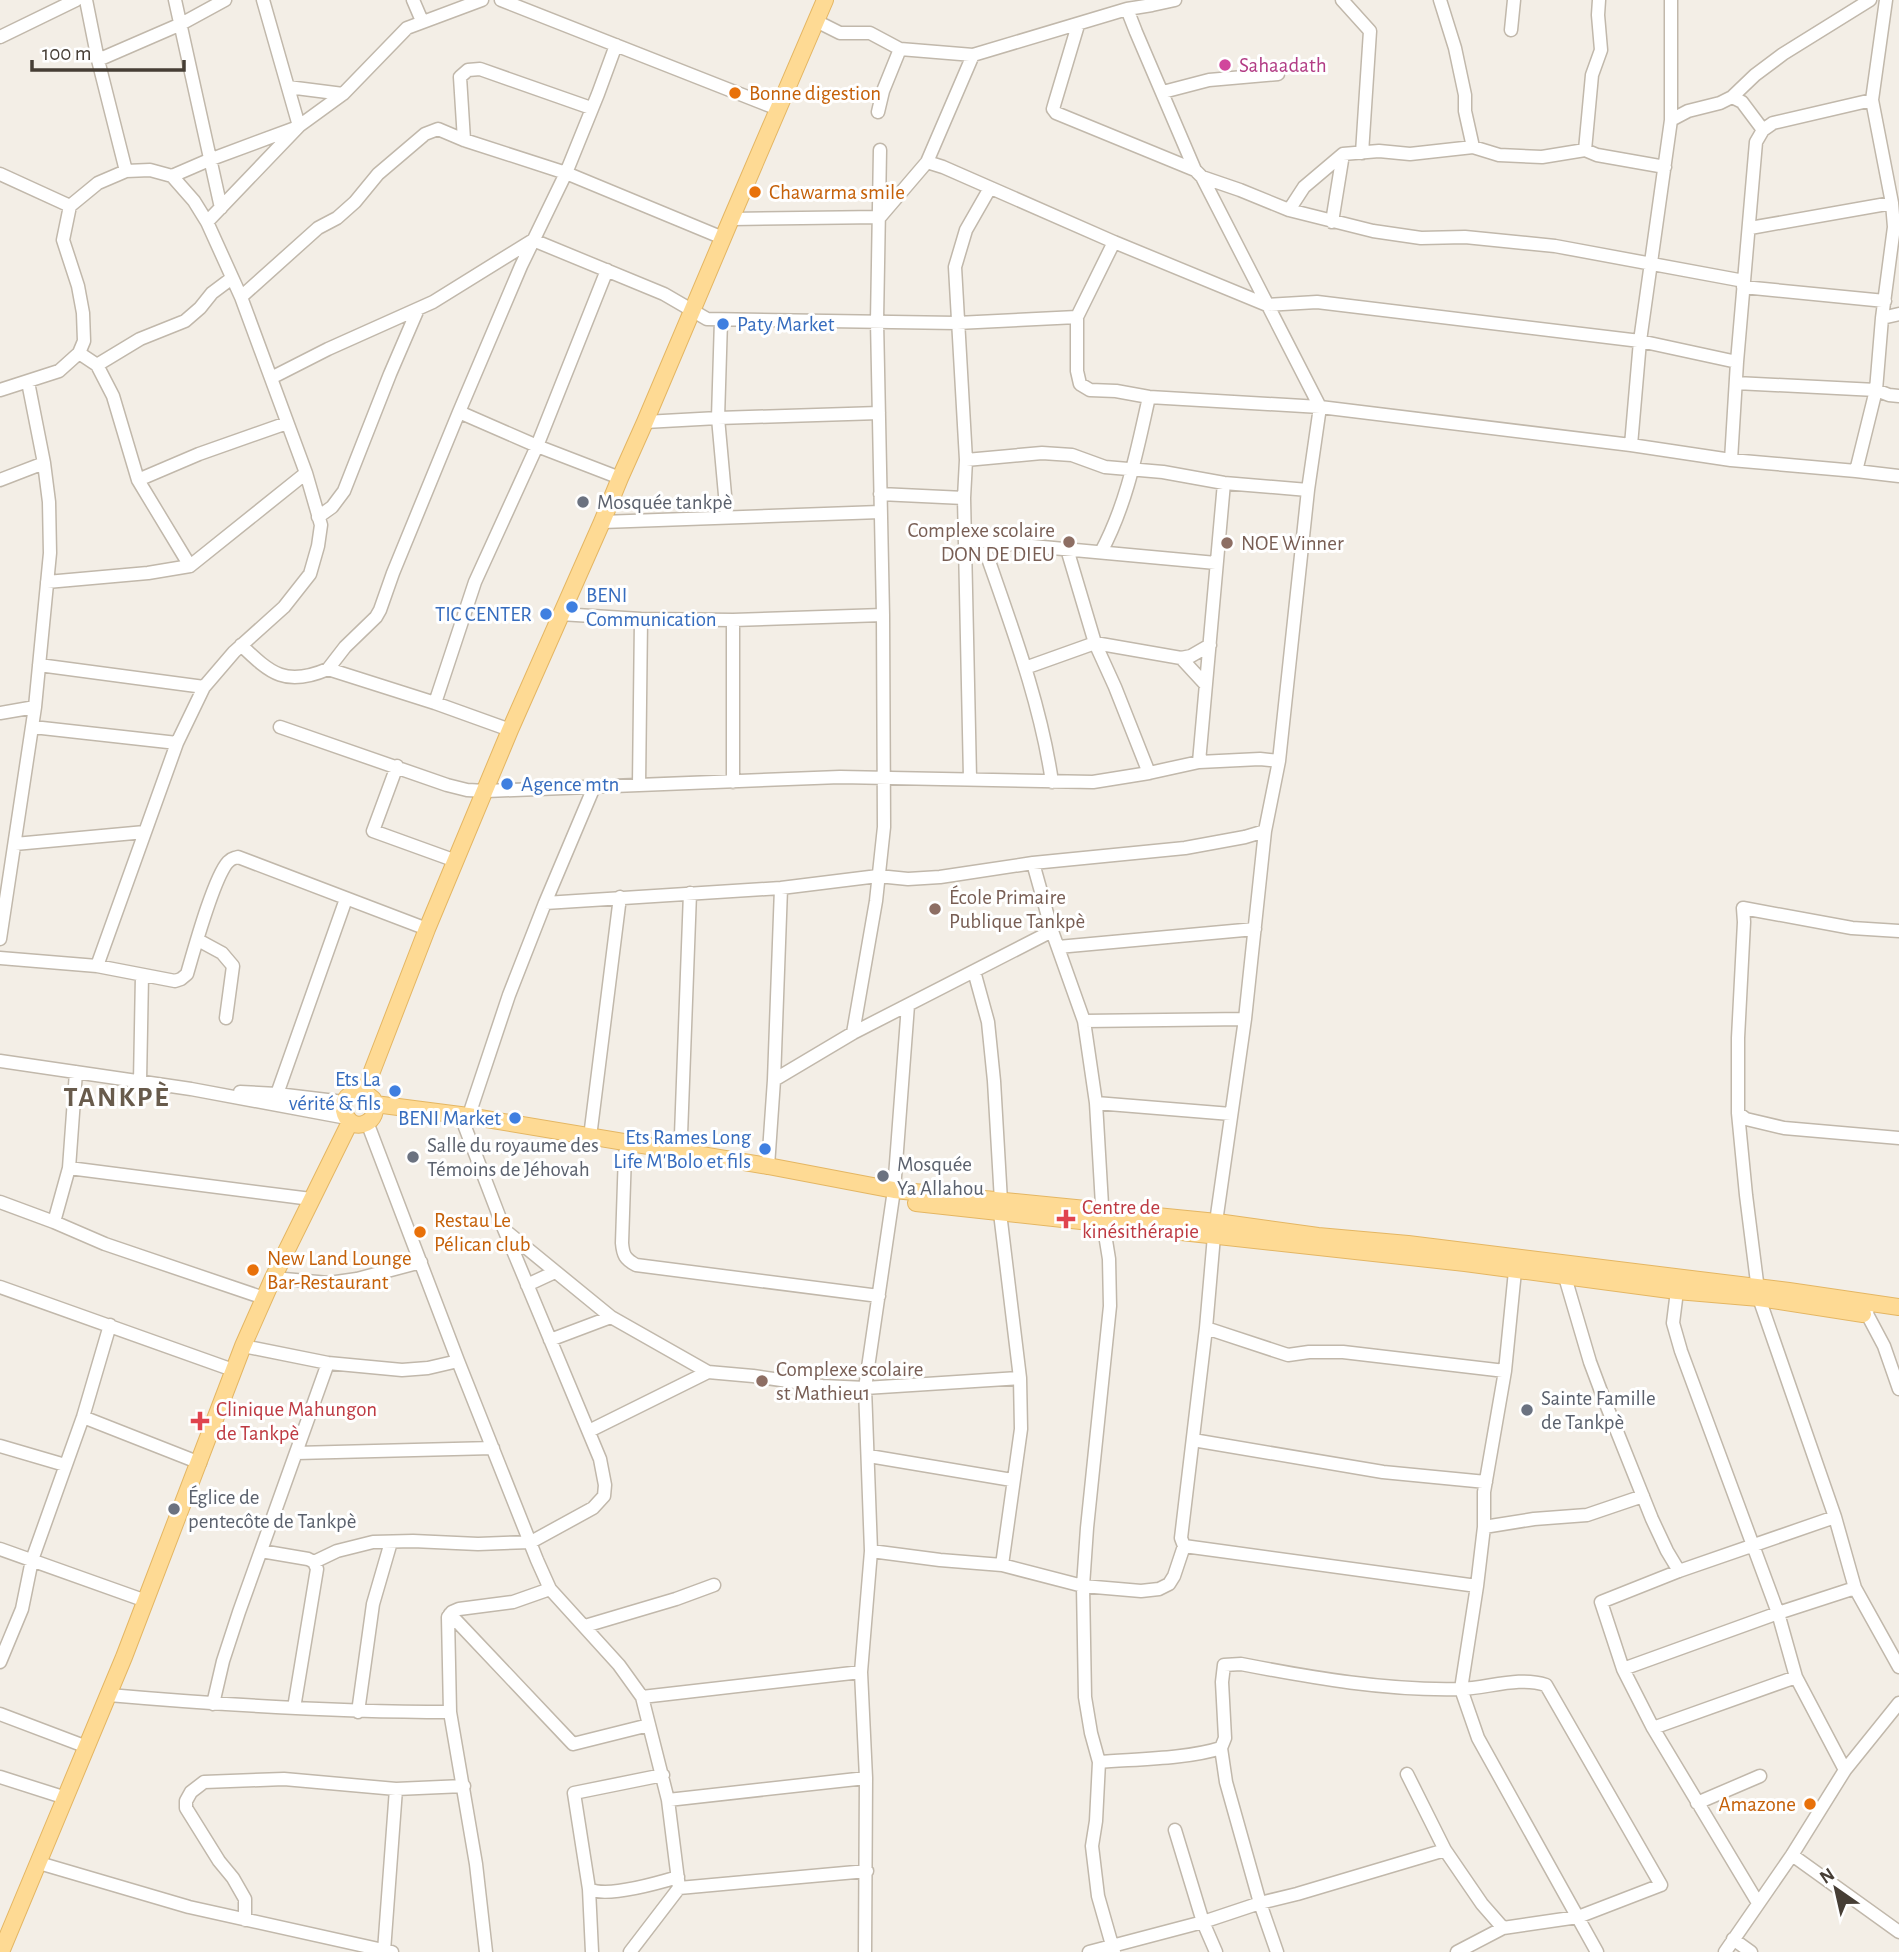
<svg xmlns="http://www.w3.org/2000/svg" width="1899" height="1952" font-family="'Alegreya Sans',sans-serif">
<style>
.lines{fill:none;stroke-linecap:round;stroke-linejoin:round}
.minor-casing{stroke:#c1b8ab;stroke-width:15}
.major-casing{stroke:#e4b663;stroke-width:18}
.minor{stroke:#fff;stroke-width:12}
.major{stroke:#feda94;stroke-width:16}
.hotel-dot{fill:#d1479c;stroke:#fff;stroke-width:2.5}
.food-dot{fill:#e8710a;stroke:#fff;stroke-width:2.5}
.shop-dot{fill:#3f7fe0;stroke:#fff;stroke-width:2.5}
.worship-dot{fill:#6b7280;stroke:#fff;stroke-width:2.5}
.education-dot{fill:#8d6e63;stroke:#fff;stroke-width:2.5}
.health-dot{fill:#e0444e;stroke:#fff;stroke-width:2.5}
.labels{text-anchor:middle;stroke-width:6;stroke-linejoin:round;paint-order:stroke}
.hotel-label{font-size:21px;fill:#b23c85;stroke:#fff;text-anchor:start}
.food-label{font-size:21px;fill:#c56008;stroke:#fff;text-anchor:start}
.shop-label{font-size:21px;fill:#366cbe;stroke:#fff;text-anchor:end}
.worship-label{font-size:21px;fill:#5b616d;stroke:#fff;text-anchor:start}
.education-label{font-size:21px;fill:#785e54;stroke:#fff;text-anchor:start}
.health-label{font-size:21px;fill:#be3a42;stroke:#fff;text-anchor:start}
.district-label{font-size:28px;font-weight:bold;letter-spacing:2px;fill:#685b4c;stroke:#fff}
</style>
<rect width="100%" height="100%" fill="#f3eee6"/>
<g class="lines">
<g class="minor-casing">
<path id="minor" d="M86 0 98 60 126 171
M175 0 221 208
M263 0 299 126
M413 0 422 21
M501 0 778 109
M1342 0 1370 31 1362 153
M1440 0 1455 48 1465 95V111L1473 147
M1152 5 1175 0
M816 21 840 33H870L900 49 973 55 1127 9
M1078 25 1055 102 1053 109 1056 113 1195 170
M1511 30 1514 0
M0 37 76 0
M973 55 927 162 943 167 1114 242 1267 305 1317 302 1640 341 1737 362
M98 60 181 24 225 0
M288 87 343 94
M1163 92 1209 80 1278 74
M1732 97 1742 102 1763 130
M878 112 883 91 900 49
M1671 120 1688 111 1720 103 1732 97 1755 75 1783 54 1870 0
M464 140 460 77 468 70 480 69 591 108
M1585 150 1592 75 1601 50 1598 15 1599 0
M0 174 70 206
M172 176 209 160 295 128
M1202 177 1240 190 1289 210 1373 231 1421 238 1465 237 1555 246 1744 281
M1289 210 1304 187 1343 154 1379 151 1410 154 1473 147 1499 155 1542 157 1585 150 1597 155 1665 167
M731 219 880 217 927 162
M207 222 299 126 343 94 407 28 482 0
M1332 222 1343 154
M1750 228 1892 203
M1114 242 1077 317V371L1080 384 1090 390 1116 391 1149 397 1320 407 1631 445 1731 460 1856 471 1899 476
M1743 287 1885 301
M241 297 318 228 337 218 355 202 378 174 425 134 438 129 464 140 566 173 723 238
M1882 318 1899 314
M721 320 718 418 727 517
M79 353 97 365 113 396 138 480 190 566
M97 365 140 339 185 321 200 308 212 293 232 278
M271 378 328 349 433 302 533 240 664 294 707 319 957 323 1077 317
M1736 383 1876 390 1889 395 1899 396
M0 390 59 371 79 353 84 341 83 313 78 286 63 240 70 206 98 183 126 171 150 170 172 176 194 201 207 222 241 297 306 473 321 525 318 546 310 574 284 607 234 652 204 687 177 743 97 966
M459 412 537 446 620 478
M645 422 718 418 879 413
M1631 445 1640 341 1671 120V0
M966 460 1042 453 1072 455 1105 467 1163 472 1224 483 1308 490
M1731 460 1737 362 1756 142 1763 130 1773 123 1872 100
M1856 471 1876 390 1882 318 1894 227 1892 203 1872 100 1886 0
M0 480 44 463
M138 480 199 454 287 423
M880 494 964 498
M318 517 332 507 344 491 390 374 418 309
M602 522 880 512
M966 540 1216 563
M982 541C1009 620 1040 699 1052 782
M1067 549 1095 643 1115 687 1149 773 1199 762 1260 759 1279 761
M1101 552C1127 504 1137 450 1149 397
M47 582 148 573 190 566 306 473
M560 614 641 619 733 620 883 615
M241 645C271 674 286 687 328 669L435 703 510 730
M1181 658 1205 684
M39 665 204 687
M1025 668 1095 643 1181 658 1191 656 1210 645
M328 669 345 647 376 617 380 610 393 573 459 412 521 266 566 173 598 94 616 45
M435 703 475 582 537 446 607 270
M0 713 35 707
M33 727 177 743
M280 727 447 785 467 790 486 791 840 777 1093 782 1149 773
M1199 762 1224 483
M397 766 373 831 456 861
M970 778 964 498 966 460 955 267 966 230 990 188
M733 782V620
M639 785 641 619
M15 844 145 832
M1033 863 1052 931 1084 1021 1096 1103 1103 1222 1109 1259 1110 1306 1087 1528 1083 1586 1085 1697 1091 1733 1099 1762 1096 1821 1092 1846 1098 1896 1114 1952
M545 903 781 888 878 876 908 879 940 877 1033 863 1185 848 1245 837 1265 831
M1899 931 1852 928 1743 908 1744 922 1738 1038V1113L1746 1195 1759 1298 1835 1517 1855 1588 1899 1667
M0 939 35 707 50 553 49 502 44 463 28 382
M198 940 222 953 233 966 226 1018
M1058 947 1255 929
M0 958 97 966 175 981 181 979 187 974C194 950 214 877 228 862 232 858 232 859 238 857L427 929
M974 971 988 1022 994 1081 1001 1201 1000 1213 1020 1378 1021 1429 1002 1565
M1084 1021 1245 1019
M853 1033 876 901 884 827 883 615 877 321 880 150
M0 1061 191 1089 347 1118
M76 1072 69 1168 54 1222 105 1244 264 1298
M774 1080 853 1033 1052 931
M140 1082 142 975
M240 1092 277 1094 344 1102
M277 1094 346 899
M1096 1103 1231 1114
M1738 1113 1746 1119 1784 1128 1899 1138
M367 1122 458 1361 537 1560 550 1589 619 1665 642 1697 668 1800 679 1888 630 1952
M590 1137 620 897
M625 1153 622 1243C623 1255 625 1259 636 1265L879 1296
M680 1162 690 893
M768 1166 774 1080 781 888
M69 1168 311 1199
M0 1202 54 1222
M507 1232 611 1317 708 1372 753 1376 822 1386 865 1388 1020 1378
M1519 1265 1515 1271 1505 1371 1484 1492V1527L1477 1586 1461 1689 1478 1738 1597 1952
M1566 1271 1565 1277 1590 1362 1602 1394 1652 1519 1667 1551 1679 1571
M273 1278 329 1283 357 1279 421 1262
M1680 1283 1677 1291 1673 1323 1681 1351 1778 1613 1796 1677 1845 1770
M527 1285 555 1272
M0 1287 233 1370
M1868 1306 1867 1314 1884 1346 1899 1389
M1206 1328 1288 1355 1309 1352H1343L1505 1371
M550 1340 611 1317
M243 1346 328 1363 402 1370 428 1368 458 1361
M83 1417 200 1463
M589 1431 708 1372
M1193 1440 1383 1472 1486 1482
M0 1446 65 1465
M296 1453 493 1448
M869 1456 1012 1480
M1484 1527 1534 1519 1587 1515 1643 1496
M1184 1546 1477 1586
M0 1549 146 1601
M261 1551 308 1559 314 1562 317 1569 294 1708
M871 1551 940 1560 1002 1565 1083 1586 1141 1591 1159 1589 1169 1584 1174 1576 1184 1546 1181 1538 1206 1328 1214 1236 1245 1019 1265 831 1279 761 1308 490 1320 407 1202 177 1195 170 1136 32 1127 9 1152 5 1155 0
M314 1562 337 1551 373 1542 413 1541 478 1544 531 1542 593 1508 604 1496 605 1485 600 1459 504 1229 465 1127 509 995 545 903 594 787
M450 1614 573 1744 649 1725
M585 1626 676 1599 714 1585
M0 1662 22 1609 32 1560 83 1417 110 1325
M1623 1669 1778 1613 1855 1588
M109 1695C223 1705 336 1712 450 1712
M642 1697 861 1672
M213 1704 223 1661 239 1612 328 1363
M358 1712 373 1604 391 1542
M0 1714 87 1747
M1653 1728 1796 1677
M1099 1762C1135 1759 1187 1759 1221 1748
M1407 1774 1445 1850 1482 1904 1503 1928
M663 1775 574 1793 589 1889C607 1898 658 1883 678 1877
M0 1777 66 1798
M668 1800 866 1778
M1697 1803 1760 1776
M1175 1830 1203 1922 1216 1952
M1792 1855 1899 1932
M39 1863 189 1907 392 1952
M679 1888 867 1871
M589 1889 592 1952
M1758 1903 1653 1728 1623 1669 1601 1602 1679 1571 1835 1517
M245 1920V1899L233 1878 219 1861 186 1808V1801L191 1792 204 1782 284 1779 396 1789 464 1786
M1733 1939 1751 1952
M384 1951 396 1789
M486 1952 476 1864 450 1712 448 1617 452 1612 459 1609 513 1602 550 1589
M865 1952 866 1778 861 1672 871 1551 865 1388 894 1190 908 1005
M1089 1952 1203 1922 1260 1903 1297 1894 1445 1850
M1277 1952 1260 1903 1226 1782 1221 1748 1225 1738 1222 1682 1224 1665 1241 1664C1313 1678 1388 1691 1461 1689 1488 1688 1520 1676 1546 1685L1661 1885 1578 1917 1503 1928 1457 1952
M1725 1952 1792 1855 1845 1770 1899 1703"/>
</g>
<g class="major-casing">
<path id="major" d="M364 1092 427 929 510 730 602 522 620 478 645 422 731 219 825 0
M375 1104C376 1111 374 1119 366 1123 343 1134 331 1089 364 1092L373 1099 375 1104 468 1116 768 1166 894 1190 1217 1222 1318 1236 1408 1244 1789 1291 1899 1307
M916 1203 1465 1263 1677 1291 1759 1298 1863 1314
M1 1952 124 1657 243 1346 273 1278 350 1122"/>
</g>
<use href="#minor" class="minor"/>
<use href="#major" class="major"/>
</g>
<circle class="hotel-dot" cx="1225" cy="65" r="7"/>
<g class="food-dot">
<circle cx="735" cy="93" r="7"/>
<circle cx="755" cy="192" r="7"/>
<circle cx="420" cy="1232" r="7"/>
<circle cx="253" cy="1270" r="7"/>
<circle cx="1810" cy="1804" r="7"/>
</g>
<g class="shop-dot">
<circle cx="723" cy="324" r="7"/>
<circle cx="572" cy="607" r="7"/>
<circle cx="546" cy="614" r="7"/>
<circle cx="507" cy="784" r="7"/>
<circle cx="395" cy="1091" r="7"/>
<circle cx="515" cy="1118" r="7"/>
<circle cx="765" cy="1149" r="7"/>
</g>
<g class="worship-dot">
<circle cx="583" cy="502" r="7"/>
<circle cx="413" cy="1157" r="7"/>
<circle cx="883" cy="1176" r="7"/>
<circle cx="1527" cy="1410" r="7"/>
<circle cx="174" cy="1509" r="7"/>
</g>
<g class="education-dot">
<circle cx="1069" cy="542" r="7"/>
<circle cx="1227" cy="543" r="7"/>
<circle cx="935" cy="909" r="7"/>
<circle cx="762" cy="1381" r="7"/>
</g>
<g class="health-dot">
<path d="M1062.5 1208.5h7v7h7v7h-7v7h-7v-7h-7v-7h7z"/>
<path d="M196.5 1410.5h7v7h7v7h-7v7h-7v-7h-7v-7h7z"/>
</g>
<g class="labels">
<g class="hotel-label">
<text x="1239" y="72">Sahaadath</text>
</g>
<g class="food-label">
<text x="749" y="100">Bonne digestion</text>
<text x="769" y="199">Chawarma smile</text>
<text x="434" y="1227">Restau Le<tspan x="434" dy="24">Pélican club</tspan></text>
<text x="267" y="1265">New Land Lounge<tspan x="267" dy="24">Bar-Restaurant</tspan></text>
<text x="1796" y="1811" text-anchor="end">Amazone</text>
</g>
<g class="shop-label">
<text x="737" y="331" text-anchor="start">Paty Market</text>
<text x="586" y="602" text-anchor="start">BENI<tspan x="586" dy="24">Communication</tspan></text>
<text x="532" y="621">TIC CENTER</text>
<text x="521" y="791" text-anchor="start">Agence mtn</text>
<text x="381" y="1086">Ets La<tspan x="381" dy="24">vérité &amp; fils</tspan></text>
<text x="501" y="1125">BENI Market</text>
<text x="751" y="1144">Ets Rames Long<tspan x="751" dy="24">Life M'Bolo et fils</tspan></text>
</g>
<g class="worship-label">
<text x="597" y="509">Mosquée tankpè</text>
<text x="427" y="1152">Salle du royaume des<tspan x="427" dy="24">Témoins de Jéhovah</tspan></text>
<text x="897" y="1171">Mosquée<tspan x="897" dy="24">Ya Allahou</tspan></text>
<text x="1541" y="1405">Sainte Famille<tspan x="1541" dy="24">de Tankpè</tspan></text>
<text x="188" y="1504">Églice de<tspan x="188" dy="24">pentecôte de Tankpè</tspan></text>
</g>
<g class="education-label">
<text x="1055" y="537" text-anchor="end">Complexe scolaire<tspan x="1055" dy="24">DON DE DIEU</tspan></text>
<text x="1241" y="550">NOE Winner</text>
<text x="949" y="904">École Primaire<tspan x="949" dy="24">Publique Tankpè</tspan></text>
<text x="776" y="1376">Complexe scolaire<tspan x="776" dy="24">st Mathieu1</tspan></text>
</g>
<g class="health-label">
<text x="1082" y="1214">Centre de<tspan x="1082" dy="24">kinésithérapie</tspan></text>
<text x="216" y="1416">Clinique Mahungon<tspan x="216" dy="24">de Tankpè</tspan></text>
</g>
<g class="district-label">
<text x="117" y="1106">TANKPÈ</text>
</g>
</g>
<g transform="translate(1836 1889) rotate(326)" stroke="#ffffff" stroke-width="5" paint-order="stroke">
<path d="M0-5L12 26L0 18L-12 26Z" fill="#463e35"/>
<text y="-10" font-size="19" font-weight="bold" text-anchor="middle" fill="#463e35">N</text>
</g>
<path d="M32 60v10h152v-10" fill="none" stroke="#463e35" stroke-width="3.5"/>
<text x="42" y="60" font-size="21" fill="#463e35" stroke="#ffffff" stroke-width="5" paint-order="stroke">100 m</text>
</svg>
